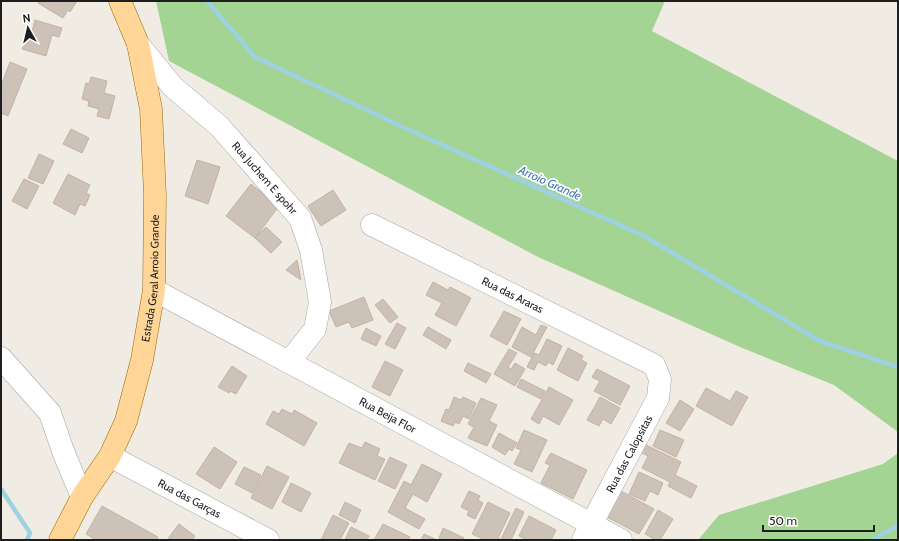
<svg xmlns="http://www.w3.org/2000/svg" width="899" height="541" font-family="Cabin,sans-serif">
<style>
.forest{fill:#a4d493}
.lines{fill:none;stroke-linecap:round;stroke-linejoin:round}
.stream{stroke:#9ed1e2;stroke-width:4.5}
.building{fill:#ccc2b8;stroke:#c3b2a3}
.minor-casing{stroke:#a5a5a5;stroke-width:23}
.major-casing{stroke:#976b00;stroke-width:23}
.minor{stroke:#fff;stroke-width:22}
.major{stroke:#ffd698;stroke-width:22}
.labels{text-anchor:middle;stroke-width:3.5;stroke-linejoin:round;paint-order:stroke}
.street-label{font-size:11px;fill:#1e1e1e;stroke:#fff}
.water-label{font-size:12px;font-style:italic;fill:#4078b7;stroke:#fff}
</style>
<rect width="100%" height="100%" fill="#f0ece3"/>
<path class="forest" d="M156 1H665L652 31 898 161V432L834 385 740 347 538 257 169 61Z
M898 453V540H698L719 515 883 464Z"/>
<g class="lines">
<path class="stream" d="M207 1 255 57 405 128 644 236 820 341 898 367
M1 489 30 533 27 540
M873 540 898 525"/>
</g>
<path class="building" d="M39 1H77L70 12 68 10 63 18 38 3Z
M35 20 62 28 59 37 52 35 46 56 22 49 25 38 30 40Z
M10 62 27 69 8 116 1 113V86Z
M91 77 107 81 104 93 115 96 109 119 97 116 99 109 88 106 89 101 82 99 86 83 89 84Z
M71 129 89 138 82 153 63 144Z
M39 154 54 161 43 184 28 178Z
M197 160 220 167 208 204 185 196Z
M68 174 90 185 86 193 90 195 85 206 80 204 75 215 53 203Z
M24 179 39 186 27 209 12 201Z
M251 184 279 206 255 238 226 216Z
M333 190 346 210 321 226 308 206Z
M266 227 282 242 271 253 255 238Z
M297 260 301 280 286 270Z
M433 282 448 290 450 287 471 298 456 326 435 315 442 303 426 295Z
M364 297 373 320 352 328 349 322 336 327 329 311Z
M383 299 398 317 390 323 375 305Z
M504 311 521 319 507 345 490 336Z
M397 323 406 328 395 349 385 344Z
M541 325 547 327 531 357 512 347 522 327 536 335Z
M428 327 451 340 446 349 423 335Z
M366 328 381 336 376 346 361 339Z
M547 339 562 346 553 365 548 362 546 366 538 362 534 370 527 367 534 353 539 355Z
M568 348 583 356 581 360 587 363 578 381 557 370Z
M509 349 517 353 508 367 511 369 515 363 525 369 515 386 494 374Z
M385 361 403 370 390 396 372 387Z
M468 363 491 374 486 383 464 371Z
M232 366 247 376 236 394 230 391 229 393 218 387Z
M597 369 630 386 620 405 594 391 600 381 592 377Z
M521 379 545 391 541 399 517 387Z
M549 387 573 400 559 425 543 416 539 424 531 419Z
M706 388 730 401 736 391 748 397 732 426 696 406Z
M454 397 461 400 463 397 476 403 469 419 463 416 459 424 455 422 453 426 441 421 446 409 449 410Z
M600 397 620 408 611 424 603 419 599 426 587 420Z
M481 398 497 405 489 421 497 425 487 446 468 438 474 427 468 424Z
M680 400 694 409 680 431 666 423Z
M282 409 292 414 294 410 317 423 304 446 266 424 273 411 279 414Z
M524 430 547 440 532 472 514 464 521 450 516 448Z
M660 430 684 440 676 457 653 446Z
M499 433 517 443 512 451 509 449 505 455 492 447Z
M365 442 380 449 377 456 385 459 375 480 339 463 349 443 362 448Z
M644 444 681 462 675 475 697 486 691 498 668 486 670 482 642 468 648 456 640 452Z
M214 447 237 462 220 489 196 474Z
M551 453 587 470 573 499 541 483 550 465 545 463Z
M390 457 407 465 395 489 378 481Z
M422 464 442 474 427 502 413 494 405 508 425 519 419 529 388 512 404 481 411 485Z
M267 466 289 477 272 509 251 498Z
M244 467 261 475 252 493 235 484Z
M639 472 663 483 658 495 650 491 645 501 629 494Z
M291 483 311 493 301 512 282 502Z
M469 491 480 496 478 500 483 503 475 519 467 515 469 511 461 507Z
M621 491 654 509 639 534 607 517Z
M345 502 361 510 355 523 339 515Z
M488 502 510 513 498 538 501 540H485L472 534Z
M102 506 158 537 157 540H96L86 534Z
M516 508 524 512 511 540H504L501 539Z
M658 510 673 519 660 540H656L645 534Z
M333 515 349 523 340 540H321Z
M529 516 556 530 551 540H527L519 536Z
M179 524 195 536 192 540H167Z
M383 524 410 537 408 540H374Z
M351 527 369 536 367 540H345Z
M443 528 464 538 463 540H444L439 538Z
M424 534 437 540H421Z"/>
<g class="lines">
<g class="minor-casing">
<g id="minor">
<path id="s1" d="M138 44 173 87 219 126 300 218 311 250 320 302 315 329 289 362"/>
<path id="s2" d="M372 225 654 365 660 379 658 398 583 540"/>
<path id="s3" d="M154 290 621 540"/>
<path d="M1 358 50 413 63 451 82 497"/>
<path id="s4" d="M110 456 268 540"/>
</g>
</g>
<g class="major-casing">
<g id="major">
<path id="s5" d="M60 540 82 497 110 456 126 421 142 360 154 290 155 195 151 109 138 44 120 1"/>
</g>
</g>
<use href="#minor" class="minor"/>
<use href="#major" class="major"/>
</g>
<g class="labels">
<g class="street-label">
<text dy="4" stroke="none"><textPath href="#s1" startOffset="185">Rua Juchem E spohr</textPath></text>
<text dy="4" stroke="none"><textPath href="#s5" startOffset="282">Estrada Geral Arroio Grande</textPath></text>
<text dy="4" stroke="none"><textPath href="#s2" startOffset="157">Rua das Araras</textPath></text>
<text dy="4" stroke="none"><textPath href="#s3" startOffset="265">Rua Beija Flor</textPath></text>
<text transform="translate(629 454) rotate(-62)" y="4">Rua das Calopsitas</text>
<text dy="4" stroke="none"><textPath href="#s4" startOffset="90">Rua das Garças</textPath></text>
</g>
<g class="water-label">
<text transform="translate(550 183) rotate(24)" y="4">Arroio Grande</text>
</g>
</g>
<rect width="899" height="541" fill="none" stroke="#1e1e1e" stroke-width="4"/>
<g transform="translate(28 28) rotate(352)" stroke="#ffffff" stroke-width="3" paint-order="stroke">
<path d="M0-3L7 15L0 10L-7 15Z" fill="#1e1e1e"/>
<text y="-6" font-size="11" font-weight="bold" text-anchor="middle" fill="#1e1e1e">N</text>
</g>
<path d="M763 525v6h111v-6" fill="none" stroke="#1e1e1e" stroke-width="2"/>
<text x="769" y="525" font-size="12" fill="#1e1e1e" stroke="#ffffff" stroke-width="3" paint-order="stroke">50 m</text>
</svg>
